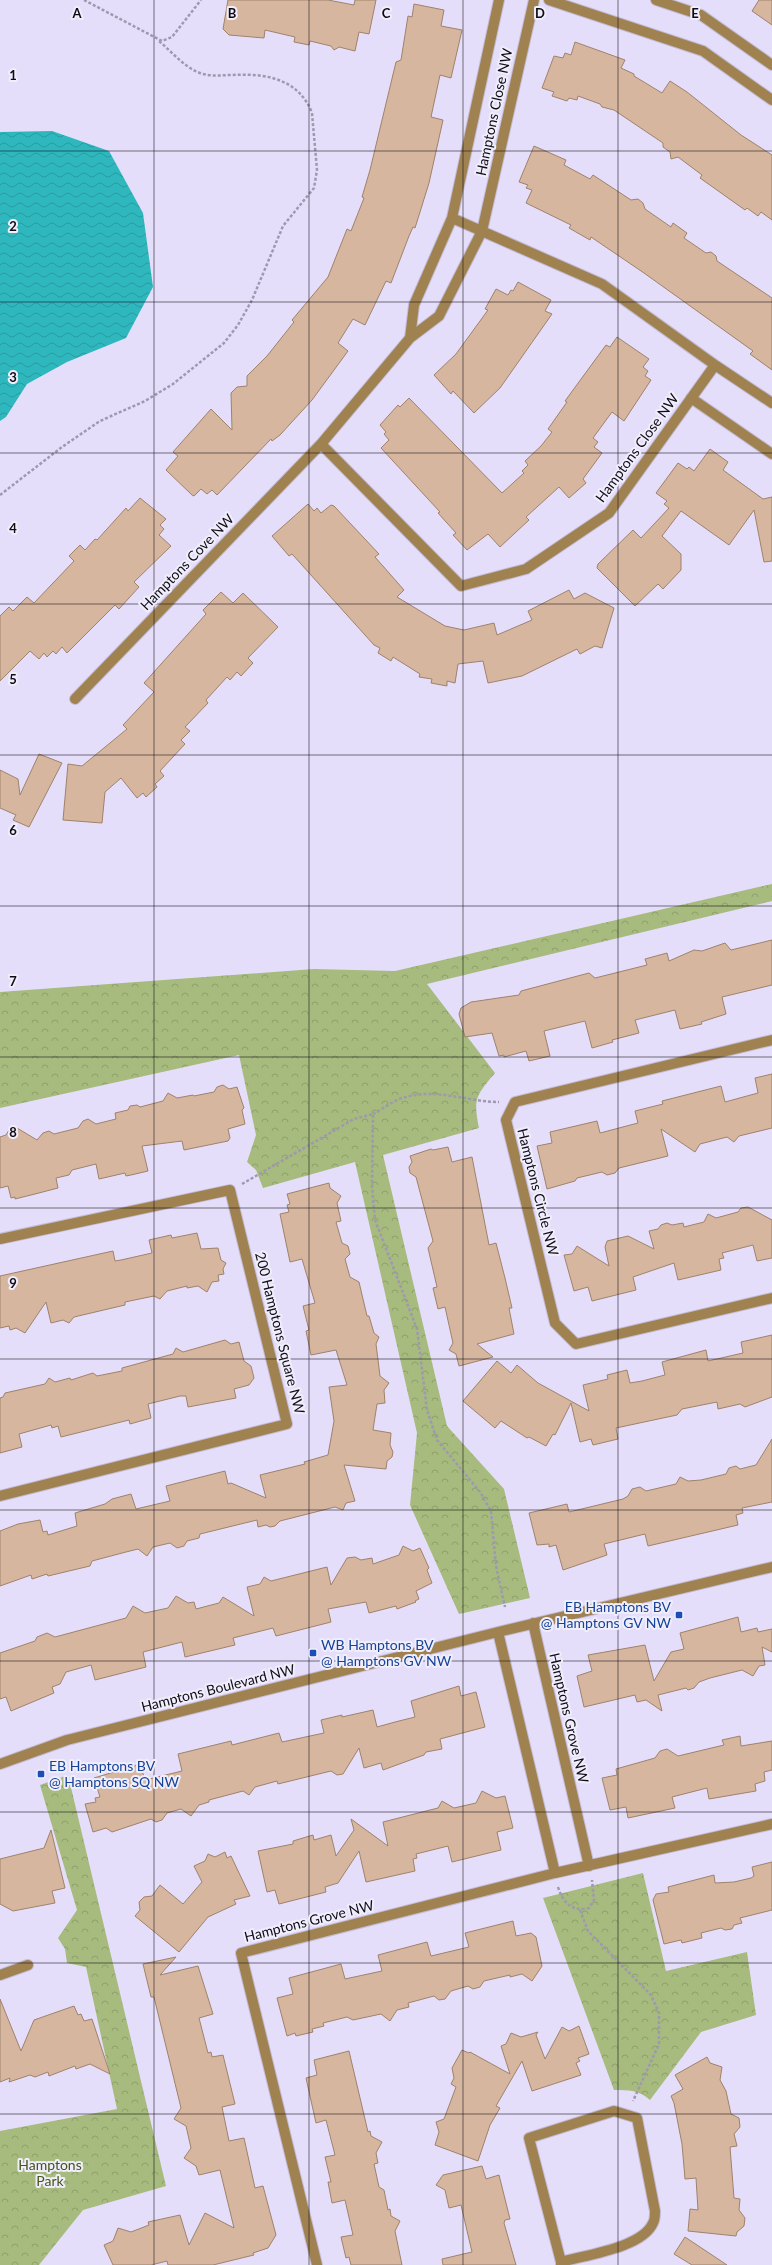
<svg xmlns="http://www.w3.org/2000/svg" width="772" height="2265" font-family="Lato,sans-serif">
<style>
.park{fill:url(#park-crowns)}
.water{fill:url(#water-waves)}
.building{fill:#d6b69f;stroke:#9f826c}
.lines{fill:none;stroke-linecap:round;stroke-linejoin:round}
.minor-casing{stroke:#c3bcd6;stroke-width:12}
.path{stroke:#9e99af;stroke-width:2.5;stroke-dasharray:3 2;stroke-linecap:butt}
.minor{stroke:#a08250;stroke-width:10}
.grid{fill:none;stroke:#0f0c17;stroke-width:1;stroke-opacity:0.55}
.transit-dot{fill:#1a4fb4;stroke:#f1eefc;stroke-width:1.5}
.labels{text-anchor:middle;stroke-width:4;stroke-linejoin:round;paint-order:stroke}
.street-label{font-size:14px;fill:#0f0c17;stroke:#f1eefc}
.transit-label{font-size:14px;fill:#164399;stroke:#f1eefc;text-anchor:start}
.park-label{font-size:14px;fill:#44541a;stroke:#f1eefc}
.grid-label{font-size:13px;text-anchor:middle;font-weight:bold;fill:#0f0c17;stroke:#f1eefc;stroke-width:4;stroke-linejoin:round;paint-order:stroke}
</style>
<defs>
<pattern id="park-crowns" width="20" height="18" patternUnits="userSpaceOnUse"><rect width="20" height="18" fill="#a6bb7d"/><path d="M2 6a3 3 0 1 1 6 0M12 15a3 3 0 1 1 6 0" fill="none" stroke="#8ea06b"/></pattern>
<pattern id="water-waves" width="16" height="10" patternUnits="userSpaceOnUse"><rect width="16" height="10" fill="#2eb7bd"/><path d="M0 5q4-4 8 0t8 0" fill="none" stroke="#289ca2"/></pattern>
</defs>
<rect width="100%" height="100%" fill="#e5defa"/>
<path class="park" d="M772 884V901L427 984 495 1073C476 1096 473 1098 479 1128L383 1155 447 1426 504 1489 530 1598 459 1614 410 1505 417 1433 355 1162 263 1188 256 1170 247 1162 256 1135 239 1055 0 1108V992L314 969 395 971Z
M68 1775 166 2186 83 2210 39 2265H0V2131L117 2109 86 1967 67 1963 65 1949 58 1938 77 1910 40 1785Z
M643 1873 666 1971 747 1952 756 2015 701 2032 650 2100C639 2090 629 2090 614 2090L543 1898Z"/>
<path class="water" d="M52 131 109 151 143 213 153 287 126 338 67 362 27 384 6 417 0 421V132Z"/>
<path class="building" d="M228 0H328L354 5 355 0H376L369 34 359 32 355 51 339 47 334 50 331 46 310 41 309 45 294 42 295 37 265 30 264 38 229 35 223 29Z
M759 0H772V25L752 11Z
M414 4 444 10 441 26 462 30 451 78 440 75 431 117 443 120 429 183 415 228 413 227 409 236 391 283 386 281 365 325 353 319 338 343 348 351 312 400 280 435 272 441 271 439 217 495 212 490 207 494 201 489 194 496 192 495 166 470 178 456 173 452 211 409 232 430 231 393 237 387 247 386V376L267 356 294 322 292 320 328 277 347 229 351 231 364 198 362 197 370 170 396 62 401 60 408 16 412 17Z
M575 42 625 60 621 68 634 74V76L662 93 670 81 687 92 741 135 772 155V220L761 212 758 216 747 208 745 210 700 178 702 175 678 157 671 159 670 152 663 147V143L614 110 602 107 600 104 578 96 577 100 569 98 567 101 552 96 554 92 542 88 554 56 563 58 565 53 571 55Z
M534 146 566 160 564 165 590 179 593 175 631 200 638 199 643 203 645 209 671 227 673 223 687 233 684 238 706 253 711 252 716 256 717 261 772 298V370L750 354 753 351 644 273 591 237 590 240 569 228 571 225 526 203 532 190 526 188 528 185 519 182Z
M518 282 551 300 545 311 552 314 500 388 474 413 453 391 451 394 434 375 456 354 488 310 485 309 496 289 508 295 511 290 513 291Z
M617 337 649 359 643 367 648 371 645 376 651 380 624 421 612 412 593 438 598 442 594 447 602 453 583 479 586 483 569 498 559 487 526 517 529 520 500 547 488 534 467 550 453 535 456 533 438 513 440 512 381 448 389 440 384 434 386 432 380 425 398 405 400 407 409 398 502 493 524 473 522 471 528 465 525 461 541 446 552 432 548 429 567 402 565 401 606 345 610 347Z
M710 449 728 462 723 470 763 499 772 497V561L764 562 754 510 729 545 681 511 662 536 681 554V570L663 589 658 584 635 606 597 568 598 564 633 530 641 538 669 508 664 504 667 501 656 493 678 463 687 469 689 467 694 471Z
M140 498 166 519 160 525 164 529 159 535 171 546 134 582 139 587 119 609 115 605 67 653 62 647 56 654 53 651 47 657 44 653 39 659 30 651 0 681V616L9 607 13 611 27 597 34 603 74 561 69 556 80 545 85 550 95 539 97 540 126 508 128 511Z
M308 504 314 511 317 508 321 513 331 505 334 506 379 554 375 557 404 590 397 597 445 626 464 630 494 623 497 635 532 620 528 611 569 590 574 599 585 593 614 608 602 648 595 646 580 654 577 649 522 676 488 683 483 661 458 664 455 683 447 681V686L431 683 432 679 419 677 420 674 393 657 391 661 378 653 380 648 374 645 292 554 289 556 272 536Z
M221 592 233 603 243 593 278 627 248 658 253 663 241 676 237 672 230 680 227 677 206 700 208 703 185 727 190 731 181 740 185 744 160 771 164 776 155 784 157 787 146 797 143 793 137 798 121 778 105 792 102 823 63 820 68 764 82 766 127 729 123 725 154 692 144 683 206 614 203 610Z
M39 754 62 763 29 827 13 820 16 815 0 808V770L18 779 20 795Z
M772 940V985L722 997 726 1014 701 1022 702 1024 680 1029 675 1010 635 1020 639 1033 612 1040 613 1042 592 1048 585 1021 544 1031 550 1056 529 1061 526 1051 504 1057V1055L499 1056 492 1033 465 1037 459 1014 461 1008 471 1002 519 995 521 991 589 973 595 978 647 965 645 959 667 953 669 961 694 950 702 951 725 943 731 950Z
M772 1074V1128L739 1136 734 1142 727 1137 700 1144 695 1152 661 1129 668 1156 619 1168 615 1173 607 1175 602 1172 577 1178 575 1181 547 1189 537 1146 552 1143 550 1132 597 1121 600 1133 638 1123 635 1111 663 1104 662 1101 721 1086 725 1102 758 1093 755 1078Z
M223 1085 229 1089 237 1087 244 1108 242 1110 245 1124 228 1129 230 1138 228 1141 184 1150 182 1141 142 1146 148 1171 131 1175 126 1176 125 1173 99 1179 96 1164 72 1170 69 1175 56 1178 58 1188 35 1194 15 1199V1197L11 1198 8 1186 0 1188V1137L6 1135 9 1130 17 1128 37 1140 43 1133 49 1131 54 1134 78 1128 83 1121 88 1119 96 1124 116 1119 115 1113 128 1110 130 1106 137 1105 140 1107 163 1101 168 1093 177 1098 193 1095 194 1096 214 1092 217 1087Z
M448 1147 452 1162 472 1157 489 1245 496 1243 505 1278 512 1308H509L514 1334 477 1344 493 1357 459 1366 456 1354 449 1350 453 1343 445 1307 438 1309 433 1288 437 1287 428 1248 433 1241 416 1177 410 1173 409 1167 412 1162 410 1156 431 1149 433 1150Z
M329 1183 330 1188 341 1196 337 1203 341 1221 336 1222 342 1243 348 1246 350 1254 345 1259 350 1277 359 1282 367 1316H369L374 1333 379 1337 376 1344 380 1376 389 1383 384 1390 385 1403 377 1404 373 1430 391 1433 390 1445 393 1452 392 1457 387 1461 386 1469 344 1465 355 1501 346 1503 343 1510 335 1507 280 1521 275 1526 270 1527 266 1525 258 1527 257 1520 200 1534 199 1538 187 1541 184 1546 177 1548 170 1543 153 1547 147 1556 138 1549 126 1552 92 1561 90 1566 48 1576 47 1574 32 1579 31 1575 0 1586V1531L18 1524 40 1520 43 1532 47 1531 48 1535 77 1526 75 1513 105 1504 112 1499 131 1494 136 1509 170 1501 166 1486 225 1471 228 1484 231 1483 266 1498 260 1475 305 1464 304 1462 328 1455 334 1421 329 1387 347 1385 336 1350 311 1355 306 1331 309 1330 303 1306 315 1303 302 1259 290 1262 280 1214 289 1212 287 1205 290 1204 287 1194Z
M748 1207 772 1220V1258L757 1261 753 1245 722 1253 724 1258 719 1259 721 1270 678 1280 674 1263 633 1277 636 1290 592 1301 588 1287 574 1291 564 1255 572 1254 577 1246 609 1266 605 1247 607 1241 628 1236 654 1249 649 1231 658 1229 661 1225 667 1223 672 1225 683 1223 684 1227 704 1222 708 1214 716 1218 738 1212 741 1208Z
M197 1233 201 1249 218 1248 221 1260 226 1263 223 1269 224 1274 218 1275 219 1281 212 1282 207 1292 198 1286 187 1288V1286L167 1291 160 1299 154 1296 125 1302V1305L74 1317 69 1323 63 1320 51 1323 46 1302 25 1333 16 1328 10 1330 9 1326 0 1328V1276L113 1251 115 1261 121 1260 152 1253 149 1240 171 1235 172 1238Z
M772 1335V1397L745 1407 740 1404 718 1409 717 1402 682 1409 677 1415 616 1428 618 1439 593 1445 591 1439 580 1442 571 1403 555 1435 553 1434 546 1446 529 1437 527 1438 501 1421 495 1428 463 1401 497 1361 511 1373 517 1365 538 1383 589 1411 583 1385 608 1379 607 1375 627 1370 630 1383 642 1381 665 1375 662 1362 706 1350 708 1361 743 1353 741 1342Z
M225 1340 231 1344 239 1342 244 1361 251 1366 254 1378 249 1385 234 1389 236 1398 188 1407 186 1396H180L148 1404 151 1418 130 1424 129 1420 61 1437 58 1426 52 1428 51 1425 19 1434 22 1447 0 1453V1398L3 1397 5 1393 45 1384 49 1378 55 1382 70 1378 71 1380 93 1373 97 1376 122 1371V1368L173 1354 176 1348 183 1352Z
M772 1439V1502L742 1508 743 1513 736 1515 738 1525 648 1546 645 1534 604 1544 607 1555 563 1570 556 1545 549 1547V1544L537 1545 529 1513 567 1504 569 1512 623 1499 628 1496 632 1489 640 1487 646 1491 676 1484 680 1477 688 1481 701 1480 726 1474 729 1468 736 1466 740 1469 756 1465Z
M403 1546 413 1551 420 1548 429 1568 427 1570 432 1583 416 1591 419 1599 415 1601 416 1602 397 1609 396 1606 369 1613 366 1602 328 1609 331 1622 276 1636 273 1628 233 1638 235 1645 185 1657 182 1642 143 1652 146 1667 95 1680 91 1665 66 1672 60 1684 52 1687 54 1693 11 1711 6 1697 0 1699V1653L35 1641 37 1637 47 1633 55 1637 126 1618 133 1606 145 1613 168 1608 176 1596 188 1603 194 1602 196 1609 219 1603 223 1597 254 1616 247 1587 260 1584 264 1577 271 1581 327 1567 331 1585 347 1558 355 1557 361 1560 372 1558 373 1564 399 1555Z
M738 1617 741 1632 757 1628 758 1632 772 1629V1652L762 1647 765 1665 759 1666 753 1676 742 1670 710 1678 699 1682 694 1688 688 1690 686 1688 658 1695 662 1711 646 1700 637 1702 635 1695 584 1707 577 1676 592 1671 588 1655 645 1645 654 1681 671 1652 684 1649 680 1633Z
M459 1686 461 1696 476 1692 485 1727 440 1739 442 1749 426 1752 424 1755 383 1770 381 1763 364 1768 359 1748 343 1774 337 1775 331 1771 278 1784 277 1781 255 1787 249 1795 243 1791 209 1800V1802L199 1805 191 1816 181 1809 167 1813 162 1820 156 1822 151 1819 112 1832 106 1828 93 1832 85 1804 96 1802 95 1798 100 1797 94 1778 140 1764 145 1780 182 1771 178 1754 231 1741 232 1745 279 1733 282 1742 324 1733 321 1720 342 1715V1717L373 1710 377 1727 395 1722 415 1717 411 1701Z
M740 1736 741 1746 772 1741V1770L764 1772 765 1781 755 1784 756 1791 709 1799 707 1788 672 1797 675 1808 628 1818 626 1807 610 1810 602 1778 617 1775 616 1769 655 1758 660 1751 667 1749 678 1756 724 1745 722 1740Z
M482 1791 496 1798 505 1796 513 1828 497 1832 501 1850 452 1862 448 1846 416 1854 417 1858 413 1859 415 1871 366 1882 359 1851 338 1883 325 1887 326 1892 279 1904 275 1890 267 1892 258 1851 293 1844V1841L313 1835 314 1840 331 1835 336 1856 354 1830 351 1819 388 1846 383 1822 438 1808 442 1801 454 1808 476 1803Z
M51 1830 65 1888 52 1891 55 1903 13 1911 0 1904V1859L44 1848Z
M225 1852 227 1858 231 1856 250 1896 234 1900 236 1904 208 1917 179 1952 135 1916 140 1910 139 1902 144 1897 152 1896 160 1885 183 1904 202 1882 194 1866 205 1861 208 1854 215 1857Z
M772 1862V1910L740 1918 742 1923 734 1925 732 1929 725 1930 721 1928 701 1933 702 1938 682 1943 681 1940 664 1944 653 1900 656 1894 669 1892 668 1887 714 1875 715 1883 734 1882 751 1878 754 1876 752 1867Z
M513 1921 516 1936 531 1933 536 1937 542 1966 532 1981 522 1974 510 1977V1975L484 1981 480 1987 473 1989 468 1986 451 1991 445 1999 439 2000 434 1996 408 2003 409 2007 397 2010 390 2021 381 2014 353 2020 347 2017 323 2023 324 2026 312 2029 313 2032 296 2036 295 2033 287 2036 277 1998 293 1994 289 1978 341 1964 345 1979 382 1971 378 1955 427 1942 431 1956 469 1947 465 1933Z
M176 1957 160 1975 198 1966 213 2014 199 2018 208 2053 211 2052 212 2057 223 2055 235 2104 222 2107 229 2141 244 2138 255 2188 263 2186 276 2235 268 2248 253 2253 254 2255 213 2265H168L167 2261 151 2265H113L104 2245 113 2241 118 2228 131 2232 149 2225 148 2222 180 2215 189 2245 205 2213 234 2228 220 2170 199 2175 196 2166 184 2158 191 2148 186 2126 174 2119 181 2108 154 1997H151L143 1964Z
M0 1999 21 2051 34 2020 74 2006 78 2015 81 2014 84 2021 92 2019 110 2074 90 2064 76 2069 75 2066 49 2076 48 2072 35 2077 30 2075 9 2082 10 2078 0 2082Z
M579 2026 589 2054 578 2058 580 2061 576 2063 581 2075 532 2091 522 2061 496 2106 500 2108 490 2125 478 2161 435 2145 439 2132 436 2122 444 2119 456 2087 451 2084 454 2078 452 2068 462 2050 469 2053 470 2052 510 2074 501 2046 506 2044 511 2033 521 2037 538 2032 536 2035 545 2059 562 2027 569 2031Z
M349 2051 368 2132 370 2131 371 2136 382 2142 376 2153 378 2163 374 2164 379 2187 384 2190 388 2210 390 2209 391 2216 400 2221 395 2231 402 2265H351L349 2257 346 2258 341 2237 353 2235 345 2200 332 2203 328 2182H331L325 2157 335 2155 326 2120 316 2123 306 2078 317 2075 314 2060Z
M707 2057 710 2063 722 2067 720 2080 726 2091 731 2114 739 2118 740 2127 734 2134 737 2146 730 2147 734 2198 740 2199 739 2210 745 2218 744 2226 737 2232 736 2236 688 2231 690 2209 698 2210 696 2178 685 2179 682 2144 674 2103 671 2096 683 2089 675 2075Z
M482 2166 486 2179 499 2175 510 2219 505 2220 504 2223 516 2265H443L442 2259 472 2252 461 2205 449 2208 445 2190 436 2185 443 2175Z
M685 2237 727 2265H692L674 2254Z"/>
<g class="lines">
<g class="minor-casing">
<path id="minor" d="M549 0 703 51 772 100
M656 0 701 15 772 65
M452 218 602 284 715 365 609 513 526 569 461 586 321 444 410 338 439 316 482 231 534 0
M410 338 414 305 452 218 499 0
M715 365 772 403
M691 398 772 454
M75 699 321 444
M772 1040 515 1102 506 1120 555 1323 576 1344 772 1298
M0 1239 230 1190 287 1424 0 1496
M533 1623 589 1866
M498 1632 555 1873
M0 1764 67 1740 498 1632 772 1567
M0 1975 28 1965
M561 2262C585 2255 642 2248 653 2223 655 2220 655 2215 655 2211L637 2118 614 2111 529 2138 561 2262V2265
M317 2265 241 1953 555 1873 772 1824"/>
</g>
<path class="path" d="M84 0 162 41 172 37 201 0
M0 495 62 447 100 421 145 401 173 384 224 343 238 325 252 300 283 226 314 188 317 170 312 113C299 79 266 73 233 75 222 75 211 77 200 73 184 67 172 52 159 41
M373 1114C383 1109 395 1099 406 1097 438 1088 468 1102 499 1102
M242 1184 354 1119 373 1114 372 1186 375 1220 417 1329 427 1410 437 1440 480 1492 491 1511 496 1566 505 1607
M558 1887C563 1903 572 1912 589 1908L594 1900 592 1880
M580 1910 588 1931 651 1995 659 2013V2044L633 2101"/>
<use href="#minor" class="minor"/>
</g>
<path class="grid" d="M154 0V2265M309 0V2265M463 0V2265M618 0V2265M0 151H772M0 302H772M0 453H772M0 604H772M0 755H772M0 906H772M0 1057H772M0 1208H772M0 1359H772M0 1510H772M0 1661H772M0 1812H772M0 1963H772M0 2114H772"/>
<g class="transit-dot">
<rect x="675" y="1611" width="8" height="8" rx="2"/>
<rect x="309" y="1649" width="8" height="8" rx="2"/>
<rect x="37" y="1770" width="8" height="8" rx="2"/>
</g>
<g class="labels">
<g class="street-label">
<text transform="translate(494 112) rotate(-78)" y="5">Hamptons Close NW</text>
<text transform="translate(637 448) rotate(-54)" y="5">Hamptons Close NW</text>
<text transform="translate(187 562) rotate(-46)" y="5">Hamptons Cove NW</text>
<text transform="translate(538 1192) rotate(76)" y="5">Hamptons Circle NW</text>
<text transform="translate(280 1333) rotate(76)" y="5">200 Hamptons Square NW</text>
<text transform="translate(218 1688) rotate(-14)" y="5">Hamptons Boulevard NW</text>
<text transform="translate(569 1718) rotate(77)" y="5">Hamptons Grove NW</text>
<text transform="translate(309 1921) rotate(-14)" y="5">Hamptons Grove NW</text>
</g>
<g class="transit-label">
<text x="671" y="1612" text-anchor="end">EB Hamptons BV<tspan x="671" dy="16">@ Hamptons GV NW</tspan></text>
<text x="321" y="1650">WB Hamptons BV<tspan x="321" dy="16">@ Hamptons GV NW</tspan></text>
<text x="49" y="1771">EB Hamptons BV<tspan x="49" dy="16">@ Hamptons SQ NW</tspan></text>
</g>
<g class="park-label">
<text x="50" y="2170">Hamptons<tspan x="50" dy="16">Park</tspan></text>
</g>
</g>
<g class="grid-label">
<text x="77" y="18">A</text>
<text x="232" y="18">B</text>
<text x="386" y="18">C</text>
<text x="540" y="18">D</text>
<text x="695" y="18">E</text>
<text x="13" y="80">1</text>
<text x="13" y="231">2</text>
<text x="13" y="382">3</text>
<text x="13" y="533">4</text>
<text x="13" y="684">5</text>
<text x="13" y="835">6</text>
<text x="13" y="986">7</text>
<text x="13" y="1137">8</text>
<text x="13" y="1288">9</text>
</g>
</svg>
